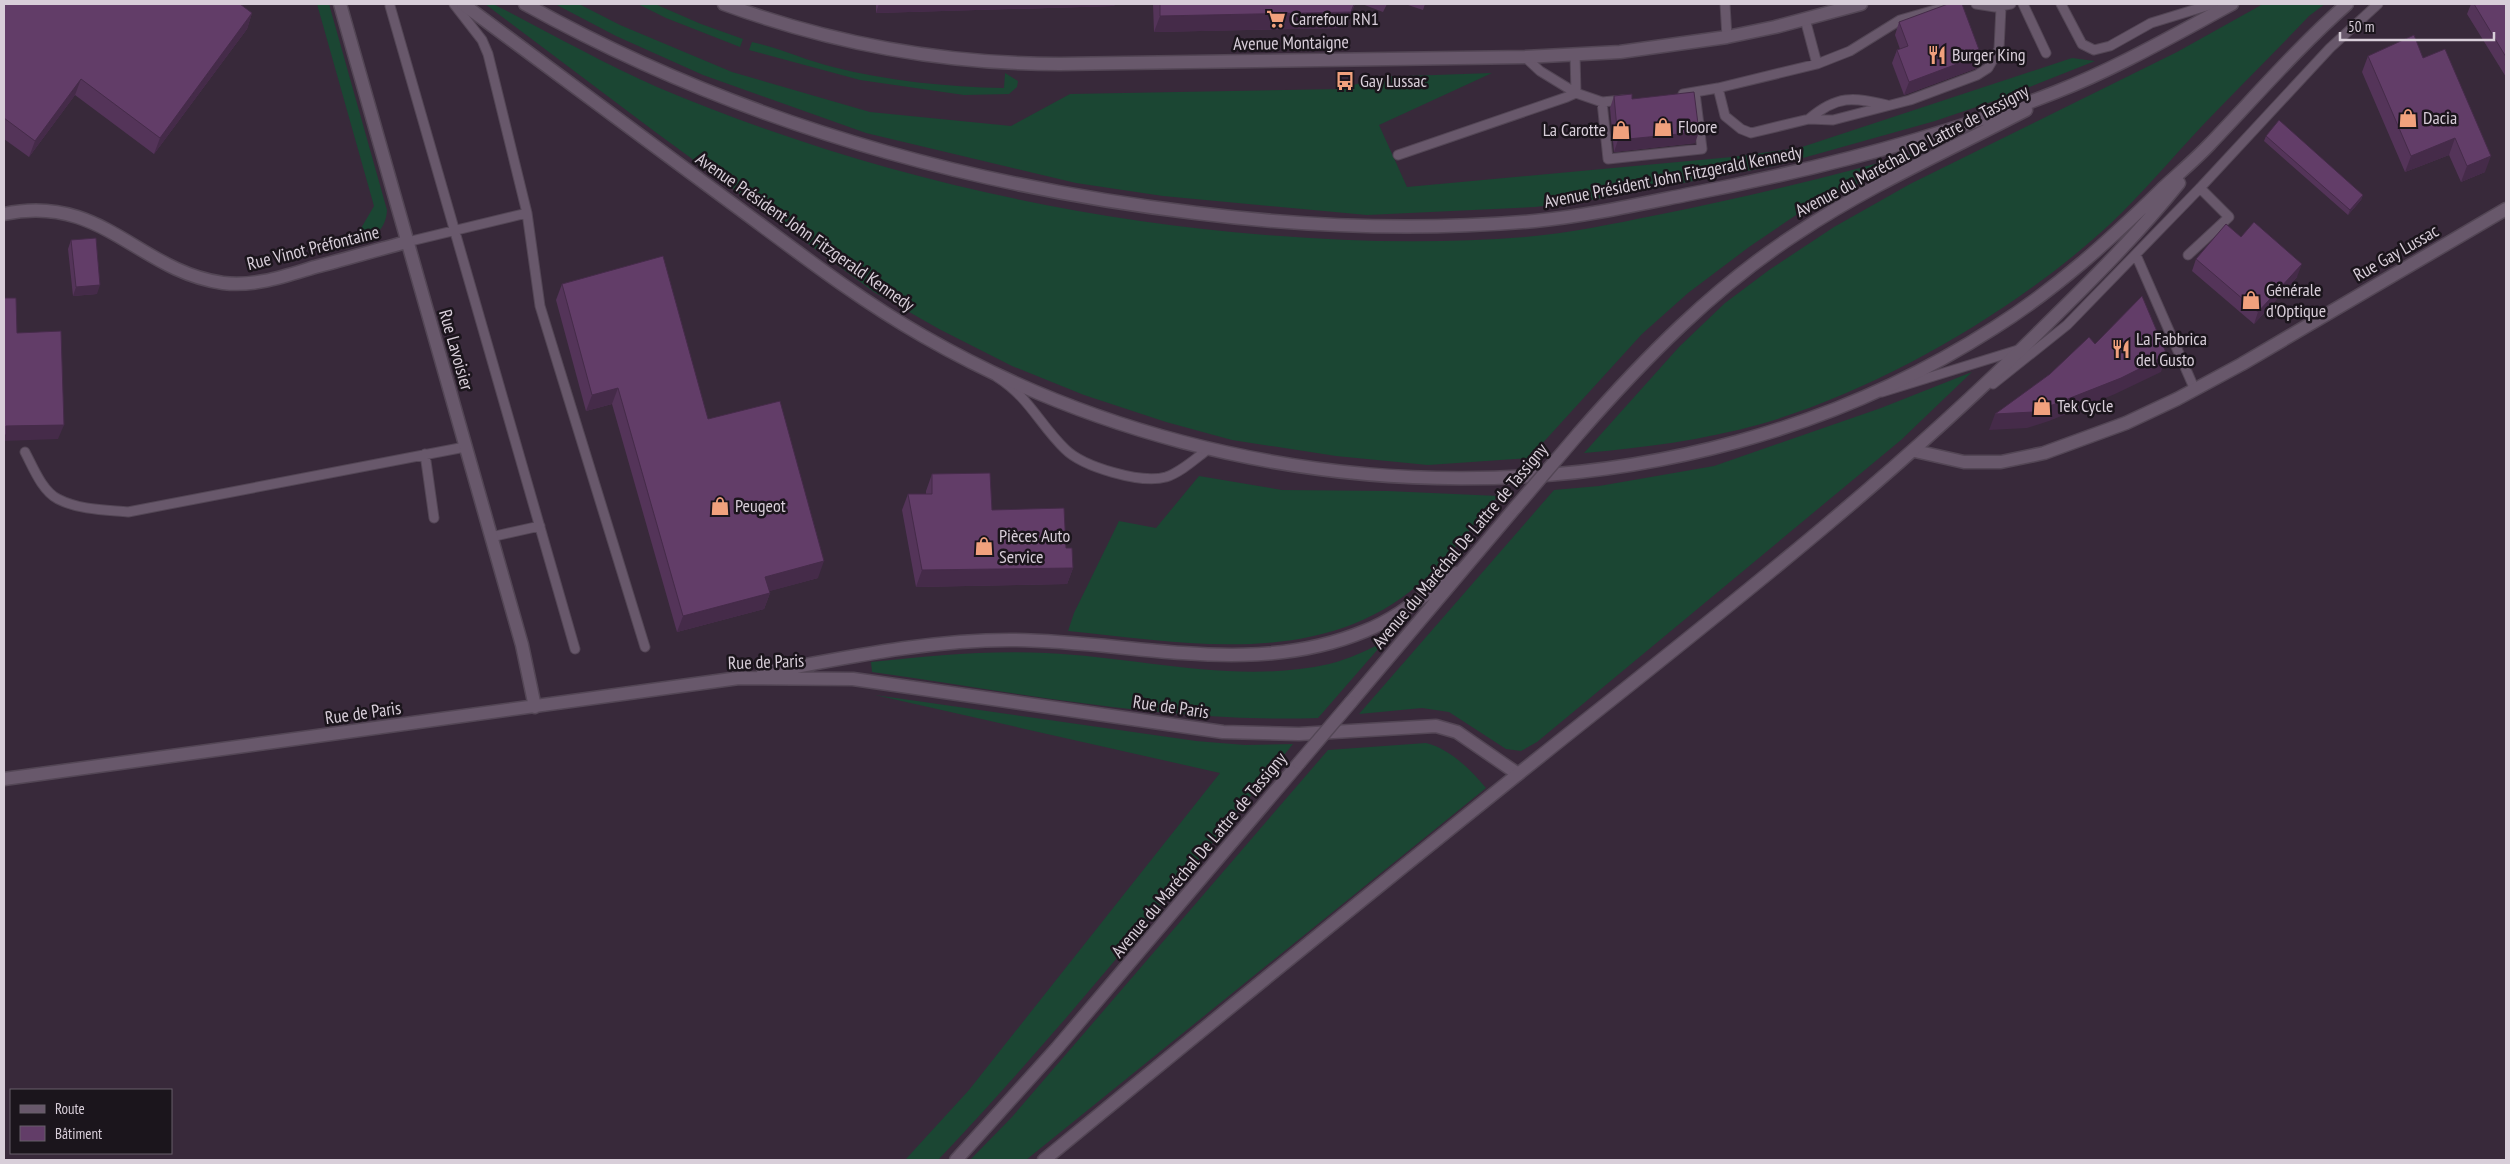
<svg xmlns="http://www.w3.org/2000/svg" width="2510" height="1164" font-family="'PT Sans Narrow',sans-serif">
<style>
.grass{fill:#1b4633}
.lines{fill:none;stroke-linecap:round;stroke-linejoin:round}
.service-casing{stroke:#534655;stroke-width:11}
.minor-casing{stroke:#534655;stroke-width:15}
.secondary-casing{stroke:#534655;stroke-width:15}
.service{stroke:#68586b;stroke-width:9}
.minor{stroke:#68586b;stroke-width:12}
.secondary{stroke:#68586b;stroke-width:12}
.secondary-bridge-casing{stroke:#534655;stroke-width:15;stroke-linecap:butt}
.secondary-bridge{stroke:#68586b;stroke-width:12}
.wall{fill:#543459}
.shaded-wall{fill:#452b49}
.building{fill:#623d68;stroke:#452b49}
.labels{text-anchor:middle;stroke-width:5;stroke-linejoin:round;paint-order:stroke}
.poi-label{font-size:18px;fill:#d8ced9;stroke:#1b151c;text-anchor:start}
.street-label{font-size:18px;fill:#d8ced9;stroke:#1b151c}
</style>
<rect width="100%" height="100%" fill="#38293a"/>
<path class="grass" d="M317 4H329L387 210C386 227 378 234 363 242L360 230 374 206Z
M485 4H493L505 10C555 36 605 64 657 87 851 169 1057 218 1266 235 1352 242 1439 244 1525 237 1569 233 1613 224 1657 215 1749 197 1840 174 1930 149L1805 209 1749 247 1688 293 1642 334 1529 458 1428 465 1336 456 1232 440 1166 422 1084 395 1012 366 939 329 874 292 654 131Z
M555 4H579L620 25 732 72 870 112 1011 126 1070 94 1342 89 1378 77 1492 73 1379 125 1407 187 1732 157 1799 148 2072 58 2095 61 1997 100 1935 121 1774 166 1586 201 1535 207 1367 215 1163 196 1076 183 866 133 703 75 616 36Z
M638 4H655L701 24 743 39 740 47 666 18Z
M2263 4H2325L2309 16C2274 53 2237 89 2202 126 2171 159 2142 194 2109 225 2017 310 1881 389 1761 424 1703 440 1643 448 1584 453L1679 347 1725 303 1769 270 1834 227 1910 184 2177 52Z
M752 42C779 48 805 60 833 67 888 81 947 87 1004 88L1005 73 1018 81 1017 87 1009 94 964 95 860 80 749 50Z
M1972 372 1901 440 1537 742 1521 751 1506 749 1449 712 1422 708 1359 714 1554 490 1599 486 1714 466 1881 408Z
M1199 476 1282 490 1388 491 1498 496C1475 523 1453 552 1428 576 1329 671 1189 643 1068 631L1074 613 1119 521 1156 528Z
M1385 641 1318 718C1169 723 1020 693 872 672L871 662C929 656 987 650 1046 653 1139 657 1236 685 1329 664 1349 659 1368 650 1385 641Z
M875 695 1196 741 1245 745 1293 744C1178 885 1063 1028 938 1160H905L969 1090 1220 773Z
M1426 743C1450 749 1470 769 1486 788L1026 1160H970L1012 1117 1328 750Z"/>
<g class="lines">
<g class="service-casing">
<path id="service" d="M454 4 482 40 488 54 527 213 540 306 645 647
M1725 4 1727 37
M1976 4 1995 7 2011 4
M2023 4 2046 53
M2061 4 2082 44 2094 50 2110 46 2151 23 2213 4
M390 6 575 649
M1805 19 1817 64
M1525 57 1540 71 1576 93 1575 55
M1718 88 1725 116 1741 129 1751 133 1809 119 1833 120 1910 100 1977 75 1988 68 1999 49 2001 7
M1683 94 1718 88 1817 64 1850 51 1900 20 1956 4
M1602 102 1608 159 1702 149 1695 93
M1809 119C1837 95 1853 97 1887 105
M1398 155 1567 97 1576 93 1602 102 1623 100
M407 242 527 213
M2136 255 2195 390
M2188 255 2229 217 2200 188
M997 377C1029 397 1040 425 1065 449 1083 467 1141 484 1166 477 1181 472 1195 459 1207 450
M1993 384 2067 325 2200 188 2330 48 2378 4
M1882 392 2018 350
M25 452C33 467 42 491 58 499 79 510 106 510 128 512L465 447
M425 454 434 518
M491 537 540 526"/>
</g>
<g class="minor-casing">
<path id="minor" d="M340 4 522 645 535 707
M724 4C833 44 944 64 1060 64L1525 57 1620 52 1727 37 1775 27 1861 4
M4 214C102 193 138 271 223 283 255 287 285 276 315 267 346 259 376 250 407 242
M1915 451 1964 462H2001L2044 453 2126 423 2177 399 2242 364 2506 209
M763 673C845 658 927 640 1010 640 1129 640 1250 679 1365 631 1398 618 1427 593 1457 573
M4 779 739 678 853 679 1223 732 1299 734 1436 726 1457 732 1518 774"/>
</g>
<g class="secondary-casing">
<path id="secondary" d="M463 4C551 69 638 134 726 199 790 246 853 296 923 336 1247 522 1676 532 1994 328 2056 289 2110 240 2162 189 2178 174 2195 160 2210 144 2255 97 2298 47 2347 4
M525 4C732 119 961 185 1196 213 1308 227 1422 231 1535 221 1586 216 1636 205 1685 195 1810 171 1937 139 2056 92 2117 68 2174 35 2232 4
M1579 433C1644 359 1713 288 1796 234 1868 186 1949 150 2026 110
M1351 702 1515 508
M956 1160 1057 1048 1299 763
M1044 1160C1230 1007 1417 854 1606 704 1758 583 1907 464 2045 326 2092 280 2138 234 2179 183"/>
</g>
<use href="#service" class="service"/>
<use href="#minor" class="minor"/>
<use href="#secondary" class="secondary"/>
<g class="secondary-bridge-casing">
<path id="secondary-bridge" d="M1515 508 1579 433
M1299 763 1351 702"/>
</g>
<use href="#secondary-bridge" class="secondary-bridge"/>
</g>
<path class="wall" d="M4 4 252 13 247 29 154 154 75 95 29 157 4 139Z
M876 4H1115L1114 6 876 13Z
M1153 4H1355L1345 28 1154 32Z
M1362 4H1387L1383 12Z
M1405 4H1425L1423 10Z
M2471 4H2506V77L2467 14Z
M1899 22 1981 55 1977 68 1904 95 1892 63 1897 50 1900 49 1895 35Z
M2368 56 2423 58 2485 172 2461 182 2449 155 2405 172 2362 72Z
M1614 96 1632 99 1695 143 1614 152 1610 108Z
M2266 136 2363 195 2361 200 2348 215 2264 141Z
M2241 237 2297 277 2254 324 2192 271 2196 259Z
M71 240 97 294 73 296 68 249Z
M562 284 708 419 818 578 769 591 770 593 764 609 677 632 612 404 586 411 556 300Z
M932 474 992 510 1066 548 1073 568 1067 584 916 587 902 510 908 494H926V491Z"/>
<path class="shaded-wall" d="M879 4H1115L1114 6 876 13Z
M1355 4 1345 28 1154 32 1160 16Z
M252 13 247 29 154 154 160 138Z
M1981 55 1977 68 1904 95 1909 82Z
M81 79 75 95 29 157 35 141Z
M1699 132 1695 143 1614 152 1618 140Z
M2455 138 2449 155 2405 172 2411 156Z
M2491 156 2485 172 2461 182 2467 166Z
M2363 195 2361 200 2348 215 2350 210Z
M2302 264 2297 277 2254 324 2258 312Z
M100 285 97 294 73 296 76 287Z
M2167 355 2161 372 2115 394 2049 421 2027 428 1989 430 1995 414Z
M618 388 612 404 586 411 592 395Z
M64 425 58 439 4 441V443V433L6 426Z
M824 561 818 578 759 594 765 577Z
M1073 568 1067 584 916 587 922 570Z
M770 593 764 609 677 632 683 616Z"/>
<path class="building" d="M4 4H240L252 13 160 138 81 79 35 141 4 118Z
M1160 4H1354L1351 12 1160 16Z
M1948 4H1962L1981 55 1909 82 1897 50 1908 46 1899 22Z
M2474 4H2506V57Z
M2414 35 2423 58 2445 49 2491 156 2467 166 2455 138 2411 156 2368 56Z
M1694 92 1699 132 1618 140 1614 96 1632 94V99Z
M2279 120 2363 195 2350 210 2266 136Z
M2254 222 2302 264 2258 312 2196 259 2226 224 2241 237Z
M96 238 100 285 76 287 71 240Z
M663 256 708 419 780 401 824 561 765 577 770 593 683 616 618 388 592 395 562 284Z
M2142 296 2167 355 2121 378 2055 404 2033 412 1995 414 2050 374 2089 337 2095 344Z
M4 298H16L17 333 61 331 64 425 6 426V435H4Z
M990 473 992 510 1064 508 1066 548H1072L1073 568 922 570 908 494H932V474Z"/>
<defs>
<g id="supermarket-bare" transform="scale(1.5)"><path d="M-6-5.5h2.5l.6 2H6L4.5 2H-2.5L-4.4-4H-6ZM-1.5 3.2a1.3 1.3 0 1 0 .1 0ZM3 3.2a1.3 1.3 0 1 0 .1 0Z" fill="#f1a17d" stroke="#1b151c" stroke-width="2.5" paint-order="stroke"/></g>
<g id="restaurant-bare" transform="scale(1.5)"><path d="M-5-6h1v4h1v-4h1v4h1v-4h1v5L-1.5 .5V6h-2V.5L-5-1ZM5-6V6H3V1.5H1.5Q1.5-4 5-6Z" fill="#f1a17d" stroke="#1b151c" stroke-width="2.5" paint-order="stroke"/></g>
<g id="bus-bare" transform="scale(1.5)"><path d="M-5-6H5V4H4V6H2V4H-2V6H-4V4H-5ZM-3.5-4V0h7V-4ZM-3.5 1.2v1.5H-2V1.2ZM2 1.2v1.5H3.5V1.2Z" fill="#f1a17d" stroke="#1b151c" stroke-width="2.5" paint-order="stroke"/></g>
<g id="shop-bare" transform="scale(1.5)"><path d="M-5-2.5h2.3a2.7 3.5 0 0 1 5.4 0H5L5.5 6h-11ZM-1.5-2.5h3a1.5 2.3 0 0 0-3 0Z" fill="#f1a17d" stroke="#1b151c" stroke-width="2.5" paint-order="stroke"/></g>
</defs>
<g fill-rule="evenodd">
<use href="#supermarket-bare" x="1276" y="19"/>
<use href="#restaurant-bare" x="1937" y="55"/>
<use href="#bus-bare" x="1345" y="81"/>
<use href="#shop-bare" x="2408" y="118"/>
<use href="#shop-bare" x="1663" y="127"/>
<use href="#shop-bare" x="1621" y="130"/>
<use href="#shop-bare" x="2251" y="300"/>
<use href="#restaurant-bare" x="2121" y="349"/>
<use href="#shop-bare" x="2042" y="406"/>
<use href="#shop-bare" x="720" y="506"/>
<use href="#shop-bare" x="984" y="546"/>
</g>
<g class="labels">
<g class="poi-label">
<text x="1291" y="25">Carrefour RN1</text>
<text x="1952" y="61">Burger King</text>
<text x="1360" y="87">Gay Lussac</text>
<text x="2423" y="124">Dacia</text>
<text x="1678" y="133">Floore</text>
<text x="1606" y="136" text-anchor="end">La Carotte</text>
<text x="2266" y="296">Générale<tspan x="2266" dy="21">d'Optique</tspan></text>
<text x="2136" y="345">La Fabbrica<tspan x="2136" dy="21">del Gusto</tspan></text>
<text x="2057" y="412">Tek Cycle</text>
<text x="735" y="512">Peugeot</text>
<text x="999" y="542">Pièces Auto<tspan x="999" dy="21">Service</tspan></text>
</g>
<g class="street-label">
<text transform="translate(1291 43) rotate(-1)" y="6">Avenue Montaigne</text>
<text transform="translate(1912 151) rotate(-28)" y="6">Avenue du Maréchal De Lattre de Tassigny</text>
<text transform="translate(1673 177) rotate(-11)" y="6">Avenue Président John Fitzgerald Kennedy</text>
<text transform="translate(805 232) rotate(35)" y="6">Avenue Président John Fitzgerald Kennedy</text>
<text transform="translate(313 248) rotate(-14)" y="6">Rue Vinot Préfontaine</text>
<text transform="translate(2396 253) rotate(-30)" y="6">Rue Gay Lussac</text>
<text transform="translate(456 350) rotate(74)" y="6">Rue Lavoisier</text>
<text transform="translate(1460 546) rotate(-50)" y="6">Avenue du Maréchal De Lattre de Tassigny</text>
<text transform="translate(766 662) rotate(-2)" y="6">Rue de Paris</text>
<text transform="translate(1171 707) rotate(8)" y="6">Rue de Paris</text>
<text transform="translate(363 713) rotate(-8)" y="6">Rue de Paris</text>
<text transform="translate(1199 855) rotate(-50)" y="6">Avenue du Maréchal De Lattre de Tassigny</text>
</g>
</g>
<rect width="2510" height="1164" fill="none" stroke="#d8ced9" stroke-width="10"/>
<rect x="10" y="1089" width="162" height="65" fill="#1b151c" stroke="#675f68"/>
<rect x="20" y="1105" width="25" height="8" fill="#68586b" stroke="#675f68"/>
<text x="55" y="1114" font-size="15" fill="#d8ced9">Route</text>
<rect x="20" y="1126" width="25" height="15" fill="#623d68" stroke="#675f68"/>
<text x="55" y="1139" font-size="15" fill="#d8ced9">Bâtiment</text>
<path d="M2340 32v8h154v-8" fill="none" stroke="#d8ced9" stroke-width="2.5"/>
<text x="2348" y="32" font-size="15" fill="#d8ced9" stroke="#1b151c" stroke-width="4" paint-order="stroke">50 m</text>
</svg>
